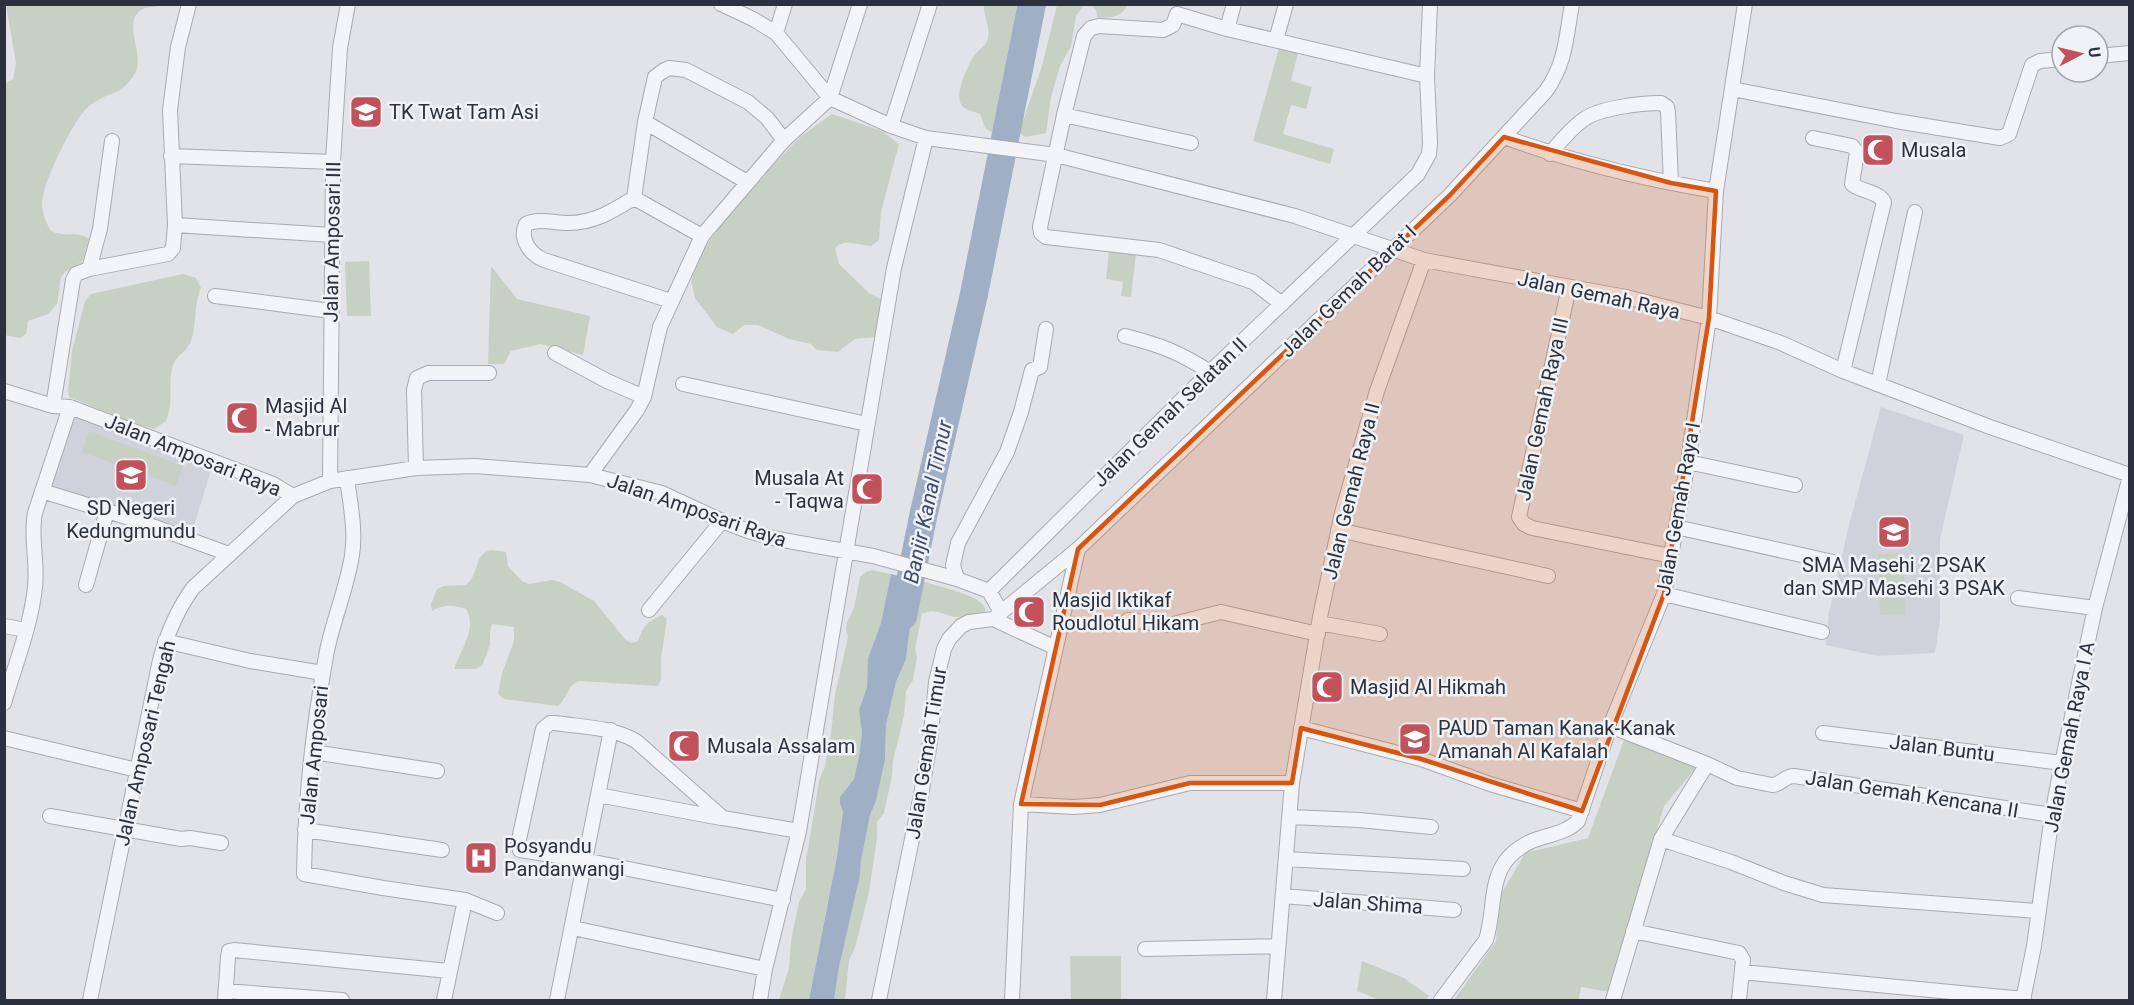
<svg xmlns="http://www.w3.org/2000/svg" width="2134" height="1005" font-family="Roboto,sans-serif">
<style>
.built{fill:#cfd2da}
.green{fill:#c6d1c3}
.water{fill:#9fafc5}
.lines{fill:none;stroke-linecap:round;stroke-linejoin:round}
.river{stroke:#9fafc5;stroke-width:28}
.minor-casing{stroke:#a7aab2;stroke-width:16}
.minor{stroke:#f3f4f7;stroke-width:14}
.marked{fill:#d55511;fill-opacity:0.2;stroke:#d55511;stroke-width:4.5;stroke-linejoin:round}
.labels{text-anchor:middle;stroke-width:5;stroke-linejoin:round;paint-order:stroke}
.poi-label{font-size:20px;fill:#2b313e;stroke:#f0f2f6;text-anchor:start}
.street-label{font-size:20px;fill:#2b313e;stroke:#f0f2f6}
.water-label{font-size:21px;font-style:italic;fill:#394e6e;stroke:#f0f2f6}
</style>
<rect width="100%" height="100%" fill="#e1e3e8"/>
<path class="built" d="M1881 407 1964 435 1940 539V620L1935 653 1877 656 1826 645 1829 612 1849 525Z
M73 413 213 463 192 533 48 488Z"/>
<path class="green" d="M6 5H165C159 7 150 6 143 9 120 21 146 55 135 73 121 98 108 90 88 107 74 119 46 177 43 196 40 208 45 221 51 231 64 238 78 230 89 239L82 262 66 271 61 277 57 304 48 314 28 321 26 334 20 338 4 335V84L13 79 16 63Z
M984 5H1021L1012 57 1003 78 997 128 991 132 985 128 980 114C975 111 967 111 963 107 952 97 969 60 978 51 981 48 985 46 987 41 992 29 983 17 984 5Z
M1057 5H1084L1076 16 1071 46 1060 66 1051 97 1046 133 1025 137 1019 132 1042 66Z
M1091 5H1127C1123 17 1109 19 1097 17L1096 10Z
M1279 48 1298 53 1291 81 1312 87 1306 109 1291 105 1283 134 1334 149 1330 164 1253 141Z
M832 114 882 131 899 144 881 212 879 240 871 246C859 245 844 238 835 248L839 264 869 293 882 300 876 337 855 339 838 352 817 350 811 344 789 339 758 325H744L733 334 717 327 695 298 691 281 702 251 738 202 800 137Z
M1109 250 1136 253 1131 297 1121 296 1123 282 1106 279Z
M369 261 371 316H347L345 262Z
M491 266 517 299 590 316 583 355 540 344 511 351 504 364H488Z
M183 274 196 278 201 288C193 306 197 329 190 343 184 356 174 353 171 374 169 392 173 403 166 421L154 429 133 423 69 397 68 391 72 351 85 301 91 294Z
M89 431 183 466 176 486 82 452Z
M492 550 506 552 508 566 522 581 529 584 552 580 560 582 594 601 625 639 631 643 638 641C643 626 647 622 662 615L667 619 661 658V680L658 686 580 681C566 685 568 698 558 706L504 699 498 694 502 673 514 641V627L492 624 490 631V645L482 666 475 669H454C460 651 478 628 466 609 451 605 445 604 432 611L431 604 437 589 444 586 466 585C481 572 473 553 492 550Z
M1903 553 1905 614 1880 615 1878 554Z
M872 570 891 574 881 623 868 658 867 687 859 710 862 733 859 756 854 779 840 797V804L843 811 837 855 809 1000H779L789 968 791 941 799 902 806 889V857L808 850 819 781 825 766 831 734 835 695 848 637 846 630 847 622 854 608 860 577 866 572Z
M920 582H926C939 587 976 594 984 606 986 609 985 611 984 615L981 616C973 617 964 618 956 617 943 615 935 607 922 614L915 649 917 657 913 680 906 691 904 716 893 761 892 776 884 813 877 822V838L869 892 855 948 849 960 845 999 834 1000 839 967 861 868V861L870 815 876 801 885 760 886 725 896 682 906 659 913 603 918 596Z
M1624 740 1699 764 1664 806 1611 992 1581 987 1579 1000H1454L1496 941 1500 896 1525 853 1588 838Z
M1070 956H1121V1000H1071Z
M1362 961 1404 978 1429 996 1425 1000H1380L1357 991Z"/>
<path class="water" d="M891 574 920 582 918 596 913 603 906 659 896 682 886 725 885 760 876 801 870 815 861 861 860 875 839 967 834 1000H809L837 856 843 811 840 804V797L854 779 859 756 862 733 859 710 867 687 868 658 881 623Z"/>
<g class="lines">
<path class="river" d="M903 616 923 517 974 294 1032 4"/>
<g class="minor-casing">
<path id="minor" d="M721 4 753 19 776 33 830 98 891 126 926 138 1056 155 1295 216 1424 260 1626 297 1709 318 1781 343 1843 371 1990 427 2130 475
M1227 29 1234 4
M776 33 785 4
M1276 40 1286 4
M2098 56 2130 53
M1732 89 1896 121 2000 138 2009 134 2032 65 2040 61 2062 59
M1064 115 1191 143
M645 122 747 182
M891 126 930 4
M1504 137C1573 162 1643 179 1716 191
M1813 138 1852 146 1857 152 1852 184C1861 192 1878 191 1884 202L1843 371
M1550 154C1560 142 1570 129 1583 120 1598 108 1641 103 1661 103L1667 107 1668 112 1671 183
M171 156 333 162
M634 198C613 211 594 223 568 223 554 223 539 218 526 224 519 239 530 254 544 260L671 301
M634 198 645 122 655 77 663 71 669 68 686 70 748 102 767 118 784 140
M634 198 702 236
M175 225 332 235
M89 269 100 229 112 141
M1569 287 1519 517 1524 524 1532 528 1671 556
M215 296 331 311
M1282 304 1253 282 1159 250 1046 237 1041 233 1040 227 1064 115 1084 36 1091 28 1099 26 1163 30 1173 25 1177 14 1227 29 1427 76
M1125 336C1160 345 1179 352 1210 372
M555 353 607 381 644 397
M683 384 867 424
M1878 384 1915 212
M4 391 53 406 70 407 273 484 293 496 330 481 416 468 475 466 590 475 662 493 722 521 748 531 777 539 873 556 957 579 989 591 1001 612
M53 406 73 280 76 274 89 269 168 254 173 248 175 225 170 110 178 47 189 4
M1688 462 1795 485
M416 468 414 390 417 378 428 373H489
M590 475 637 410 644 397 660 327 702 236 784 140 830 98 860 4
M347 478C350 503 356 530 352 555 347 589 332 622 326 656 313 728 305 801 304 874L383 888 465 900 497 913
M330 481 333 162 340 48 348 4
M42 491 133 519 229 554
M1676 527 1833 562
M1338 530 1548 576
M957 579 953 565 958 543 1007 452 1021 412 1032 370 1040 367 1046 329
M86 585 107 511
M989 591 1210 372 1418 174 1429 154 1430 143 1427 76 1430 4
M1664 594 1822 632
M2018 598 2095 608
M649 610 722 521
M993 619 1056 648
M1128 620 1169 625 1221 612 1318 634
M1319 623 1380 634
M4 626 26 630
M165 641 250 661 323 673
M4 703C15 665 31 626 35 587 38 562 30 538 35 513L70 407
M1610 726 1707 764 1661 839 1613 1000
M1301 728 1421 759 1490 784 1582 811
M1823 733 2062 763
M4 738 137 770
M313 752 437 771
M1707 764 1737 778 1772 785C1781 785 1784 776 1794 776L2052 815
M598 795 721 818
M1021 804 1074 807 1100 805 1190 783H1292
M50 816 181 839 190 838 221 843
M1290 817 1359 820 1431 827
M305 830 442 850
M1661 839 1731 862 1784 883 1823 895 2038 911
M1286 859 1463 869
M1283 896 1454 910
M783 900 584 860 520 850 518 844 543 729 550 723H555C582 727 612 727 636 741L723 818 799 831
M573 928 765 969
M1633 931 1739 953 1743 960 1739 1000
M1145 949 1278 946
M1742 972 2024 999
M226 991 342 1000
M90 1000 160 660C167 634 177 610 193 588L293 496
M225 1000 228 957 229 951 234 950 449 971
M444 1000 465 900
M557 1000 611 730
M760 1000 765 969 799 831 894 268 926 138
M879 1000 921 795 930 742 936 682 944 649 949 639 961 626 969 622 993 619 1078 549 1450 195 1546 91C1566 63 1566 37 1572 4
M1012 1000 1021 804 1078 549
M1274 1000 1292 783 1320 617 1342 513 1377 391 1424 260
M1441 1000 1486 940C1498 901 1484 863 1532 841 1547 835 1567 833 1578 821L1610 726 1664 594 1688 462 1709 318 1716 191 1745 4
M2023 1000 2034 946 2052 815 2062 763 2095 608 2130 476"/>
</g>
<use href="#minor" class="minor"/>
</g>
<path class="marked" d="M1504 137 1671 183 1716 191 1709 318 1664 594 1582 811 1421 759 1301 728 1292 783H1190L1100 805 1021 804 1078 549 1450 195Z"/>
<defs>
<g id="school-square" transform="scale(1.725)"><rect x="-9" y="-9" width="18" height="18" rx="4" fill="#c1525c" stroke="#f0f2f6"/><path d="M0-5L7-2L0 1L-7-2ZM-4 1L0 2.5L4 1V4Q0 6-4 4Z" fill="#fff"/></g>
<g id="mosque-square" transform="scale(1.725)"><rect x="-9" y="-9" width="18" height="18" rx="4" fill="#c1525c" stroke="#f0f2f6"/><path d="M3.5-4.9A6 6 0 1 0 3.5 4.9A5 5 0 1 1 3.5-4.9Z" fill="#fff"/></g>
<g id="hospital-square" transform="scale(1.725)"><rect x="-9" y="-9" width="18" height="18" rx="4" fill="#c1525c" stroke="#f0f2f6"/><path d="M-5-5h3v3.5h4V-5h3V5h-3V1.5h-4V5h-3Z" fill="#fff"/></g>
</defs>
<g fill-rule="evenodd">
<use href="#school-square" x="366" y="112"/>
<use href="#mosque-square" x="1878" y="150"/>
<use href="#mosque-square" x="242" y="418"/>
<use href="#school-square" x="131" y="475"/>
<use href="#mosque-square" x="867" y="489"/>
<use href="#school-square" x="1894" y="532"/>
<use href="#mosque-square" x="1029" y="612"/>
<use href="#mosque-square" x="1327" y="687"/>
<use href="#school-square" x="1415" y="739"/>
<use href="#mosque-square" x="684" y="746"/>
<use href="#hospital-square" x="481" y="858"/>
</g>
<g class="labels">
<g class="poi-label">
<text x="389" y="119">TK Twat Tam Asi</text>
<text x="1901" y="157">Musala</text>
<text x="265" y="413">Masjid Al<tspan x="265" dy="23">- Mabrur</tspan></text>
<text x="844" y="485" text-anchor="end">Musala At<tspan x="844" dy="23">- Taqwa</tspan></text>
<text x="131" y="515" text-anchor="middle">SD Negeri<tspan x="131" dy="23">Kedungmundu</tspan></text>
<text x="1894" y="572" text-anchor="middle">SMA Masehi 2 PSAK<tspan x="1894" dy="23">dan SMP Masehi 3 PSAK</tspan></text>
<text x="1052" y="607">Masjid Iktikaf<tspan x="1052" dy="23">Roudlotul Hikam</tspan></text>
<text x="1350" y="694">Masjid Al Hikmah</text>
<text x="1438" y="735">PAUD Taman Kanak-Kanak<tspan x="1438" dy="23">Amanah Al Kafalah</tspan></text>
<text x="707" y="753">Musala Assalam</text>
<text x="504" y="853">Posyandu<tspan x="504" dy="23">Pandanwangi</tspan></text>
</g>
<g class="street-label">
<text transform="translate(332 242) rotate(-89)" y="7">Jalan Amposari III</text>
<text transform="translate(1348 291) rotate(-44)" y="7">Jalan Gemah Barat I</text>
<text transform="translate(1599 295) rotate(12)" y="7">Jalan Gemah Raya</text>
<text transform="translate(1542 409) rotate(-78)" y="7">Jalan Gemah Raya III</text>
<text transform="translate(1170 412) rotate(-44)" y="7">Jalan Gemah Selatan II</text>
<text transform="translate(193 455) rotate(22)" y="7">Jalan Amposari Raya</text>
<text transform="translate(1351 491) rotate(-76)" y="7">Jalan Gemah Raya II</text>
<text transform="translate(1678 509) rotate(-80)" y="7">Jalan Gemah Raya I</text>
<text transform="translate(697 510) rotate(19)" y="7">Jalan Amposari Raya</text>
<text transform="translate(2069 737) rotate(-79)" y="7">Jalan Gemah Raya I A</text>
<text transform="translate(145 743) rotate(-77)" y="7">Jalan Amposari Tengah</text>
<text transform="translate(1942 748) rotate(7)" y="7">Jalan Buntu</text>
<text transform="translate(926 753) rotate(-81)" y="7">Jalan Gemah Timur</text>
<text transform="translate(314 755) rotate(-84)" y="7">Jalan Amposari</text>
<text transform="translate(1912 794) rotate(9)" y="7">Jalan Gemah Kencana II</text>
<text transform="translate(1368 903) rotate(4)" y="7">Jalan Shima</text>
</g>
<g class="water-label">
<text transform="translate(928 502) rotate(-78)" y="7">Banjir Kanal Timur</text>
</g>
</g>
<rect width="2134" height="1005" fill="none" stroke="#2b313e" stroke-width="12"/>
<g transform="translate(2080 54) rotate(83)"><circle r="28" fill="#f0f2f6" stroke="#a1a5ac" stroke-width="1.5"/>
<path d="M0-4.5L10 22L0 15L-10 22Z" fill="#c1525c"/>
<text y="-9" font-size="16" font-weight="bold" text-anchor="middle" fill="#2b313e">U</text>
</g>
</svg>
